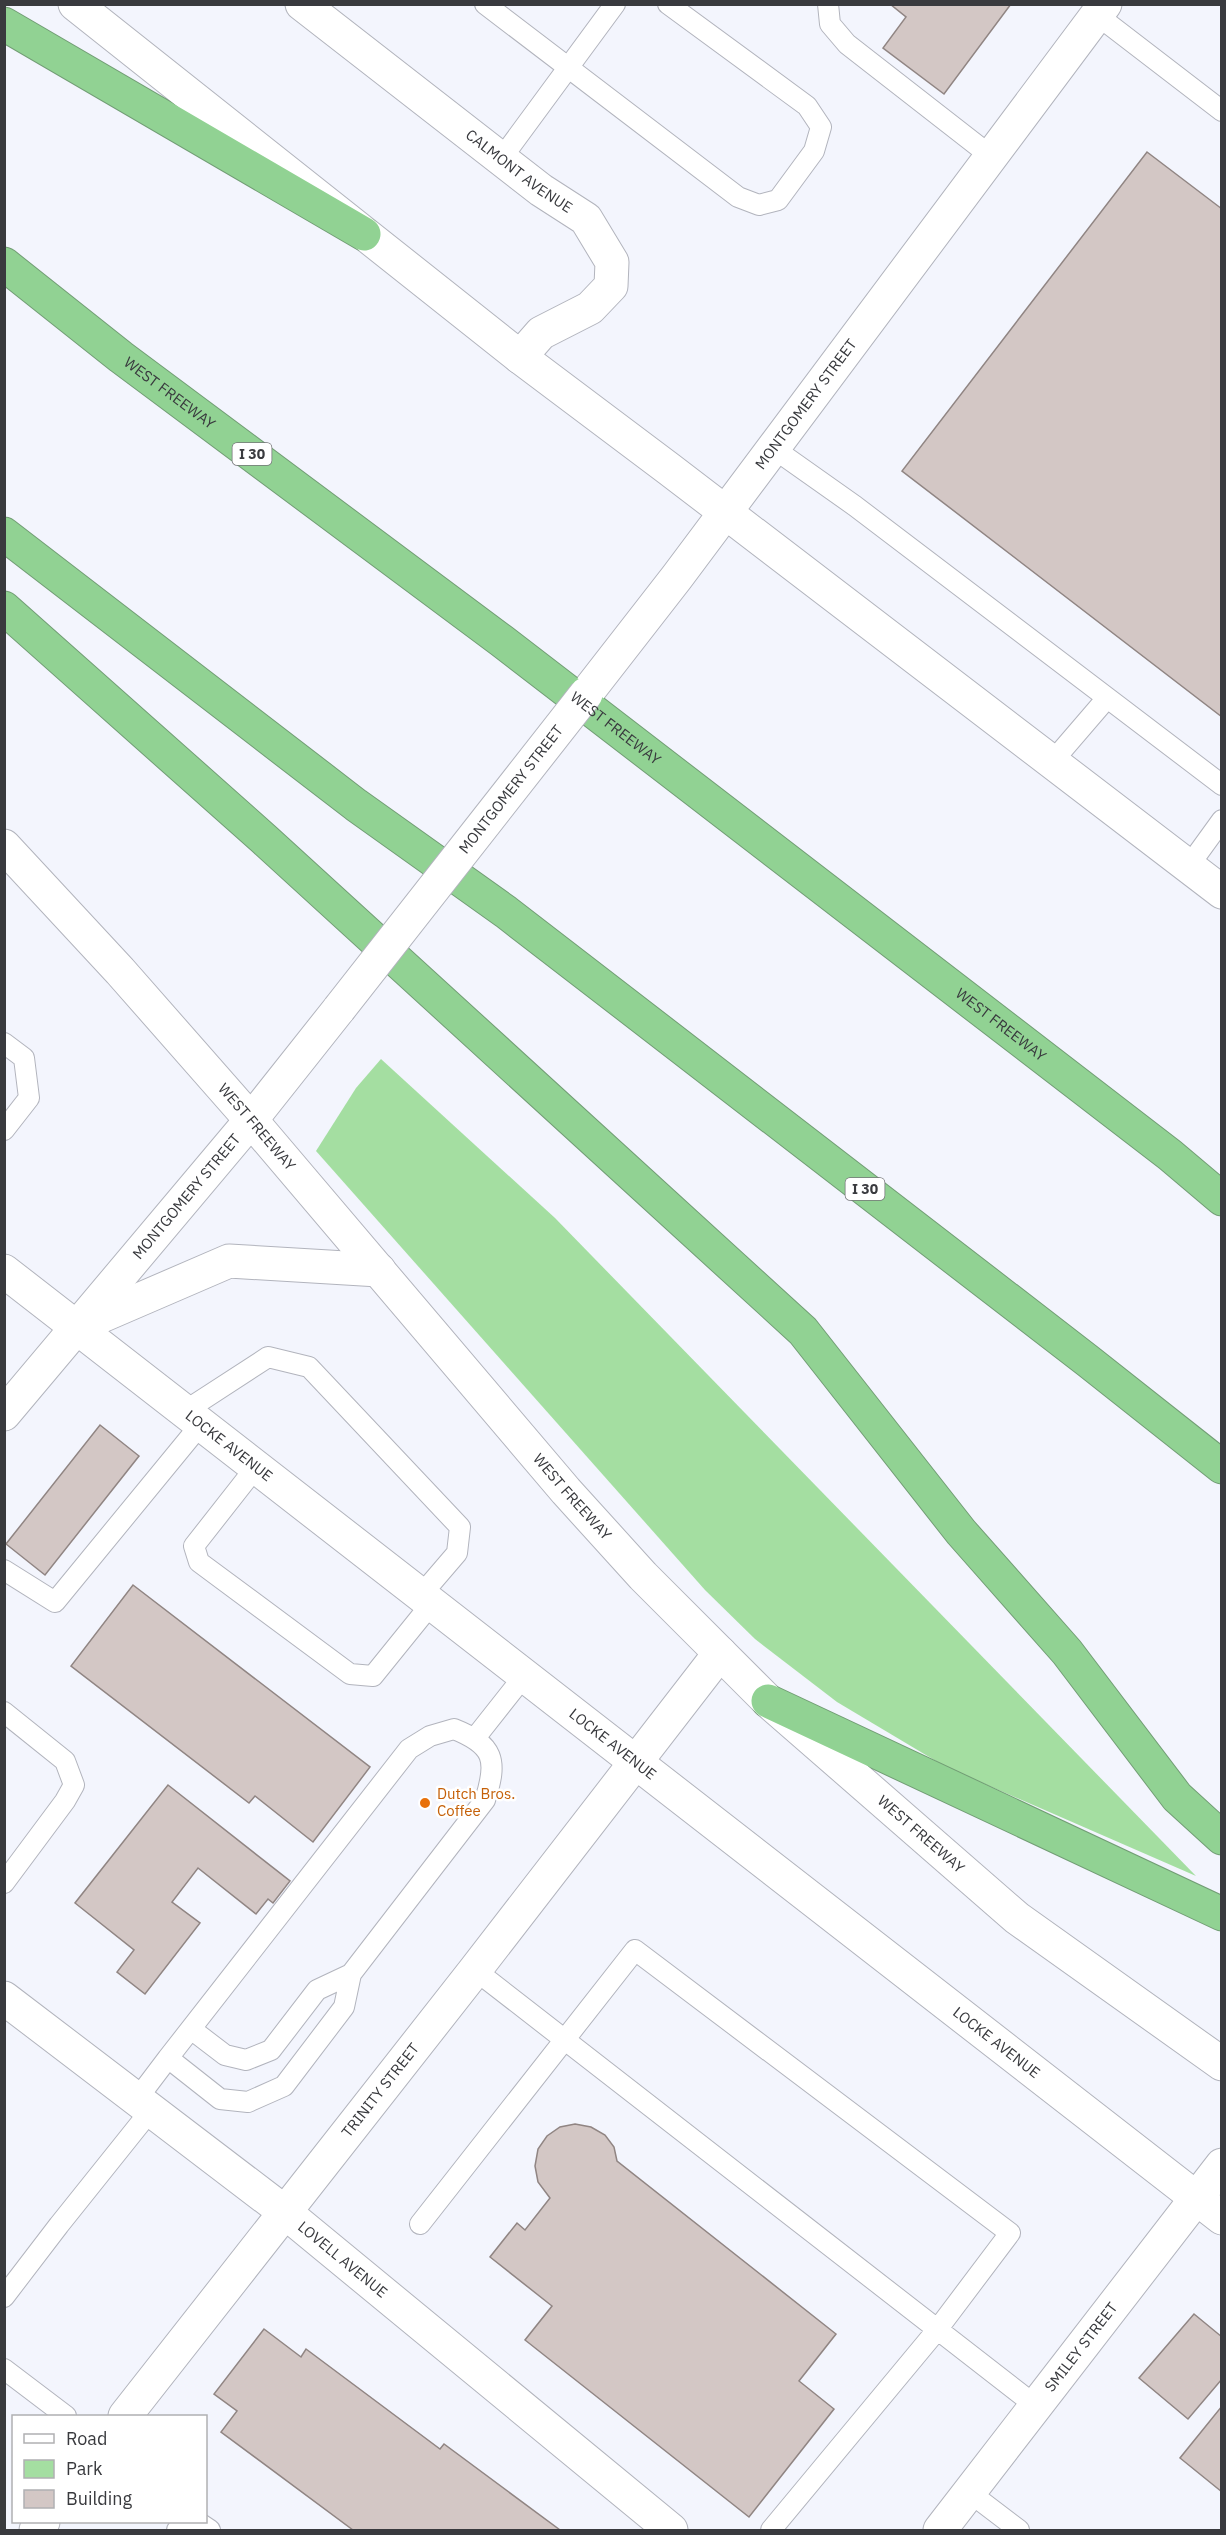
<svg xmlns="http://www.w3.org/2000/svg" width="1226" height="2535" font-family="'IBM Plex Sans',sans-serif">
<style>
.green{fill:#a4dea1}
.building{fill:#d3c7c5;stroke:#908583;stroke-width:1.5}
.lines{fill:none;stroke-linecap:round;stroke-linejoin:round}
.lane-casing{stroke:#b2b4bd;stroke-width:22}
.street-casing{stroke:#b2b4bd;stroke-width:35}
.secondary-casing{stroke:#b2b4bd;stroke-width:35}
.highway-casing{stroke:#729d75;stroke-width:35}
.lane{stroke:#fff;stroke-width:20}
.street{stroke:#fff;stroke-width:33}
.secondary{stroke:#fff;stroke-width:33}
.highway{stroke:#91d293;stroke-width:33}
.secondary-bridge-casing{stroke:#b2b4bd;stroke-width:35;stroke-linecap:butt}
.secondary-bridge{stroke:#fff;stroke-width:33}
.food-dot{fill:#e8710a;stroke:#fff;stroke-width:2}
.labels{text-anchor:middle;stroke-width:5;stroke-linejoin:round;paint-order:stroke}
.shield{fill:#fff;stroke:#747578;stroke-width:1.5}
.shield-label{font-size:14px;font-weight:bold;fill:#393a3e}
.street-label{font-size:15px;fill:#393a3e;stroke:#fff}
.food-label{font-size:15px;fill:#c56008;stroke:#fff;text-anchor:start}
</style>
<rect width="100%" height="100%" fill="#f3f5fd"/>
<path class="green" d="M381 1059 555 1218 1196 1876 946 1767 837 1702 755 1639 705 1590 316 1151 356 1088Z"/>
<path class="building" d="M890 4H1011L944 94 883 48 906 17Z
M1147 152 1222 209V717L902 471Z
M100 1425 139 1456 45 1575 6 1544Z
M133 1585 370 1767 313 1842 255 1796 249 1803 71 1666Z
M168 1785 290 1881 273 1903 268 1899 256 1914 198 1868 172 1902 200 1923 145 1994 117 1972 134 1950 75 1903Z
M575 2124 591 2127 605 2135 614 2147 617 2161 836 2334 799 2381 834 2409 749 2517 525 2340 552 2306 490 2257 517 2223 525 2230 550 2198 538 2182 535 2166 538 2149 547 2136 560 2127Z
M1194 2314 1222 2337V2379L1188 2419 1139 2378Z
M264 2329 301 2357 306 2349 440 2449 444 2444 560 2530H353L221 2432 237 2411 214 2394Z
M1222 2406V2492L1180 2458Z"/>
<g class="lines">
<g class="lane-casing">
<path id="lane" d="M485 4 738 197 759 205 778 200 814 151 821 127 807 106 668 4
M828 4 830 24 847 44 992 157
M1097 15 1222 111
M501 159 615 4
M773 448 855 506 1222 785
M1052 762 1107 698
M1188 867 1222 820
M4 1043 24 1058 29 1098 4 1130
M185 1411 268 1357 309 1367 460 1527 457 1553 421 1595
M256 1467 194 1546 199 1562 350 1674 373 1676 432 1603
M4 1570 55 1602 201 1424
M4 1712 65 1761 74 1785 65 1801 4 1883
M454 1729C494 1745 498 1760 485 1800L351 1974 344 2007 284 2086 248 2102 220 2099 168 2058 409 1749 430 1736Z
M475 1738 524 1676
M475 1970 1036 2406
M191 2029 225 2055 246 2060 271 2050 317 1990 351 1974
M137 2099 168 2058
M420 2224 635 1950 1010 2233 937 2330 771 2530
M4 2297 59 2225 151 2110
M4 2369 66 2416
M969 2492 1019 2530
M198 2522 210 2530
M177 2530 185 2522"/>
</g>
<g class="street-casing">
<g id="street">
<path id="s1" d="M302 4 541 190 586 219 612 262 611 286 590 308 541 333 520 357"/>
<path id="s2" d="M4 1271 1222 2218"/>
<path id="s3" d="M125 2416 475 1970 720 1653"/>
<path d="M36 2530 43 2522"/>
<path id="s4" d="M940 2530 1222 2165"/>
</g>
</g>
<g class="secondary-casing">
<g id="secondary">
<path d="M75 4 520 357 669 469 1222 892"/>
<path id="s5" d="M586 694 677 577 1105 4"/>
<path id="s6" d="M4 846 120 971 251 1120 566 1491 643 1576 768 1701 1017 1918 1222 2064"/>
<path d="M83 1324 229 1261 379 1270"/>
<path id="s7" d="M4 1414 251 1120 339 1009"/>
<path id="s8" d="M4 1998 286 2213 671 2530"/>
</g>
</g>
<g class="highway-casing">
<g id="highway">
<path d="M4 24 364 234"/>
<path id="s9" d="M4 264 121 357 502 641 1170 1155 1222 1199"/>
<path d="M4 534 356 805 506 912 1088 1361 1222 1467"/>
<path d="M4 608 264 839 803 1331 961 1532 1067 1652 1177 1797 1222 1838"/>
<path d="M768 1701 1222 1914"/>
</g>
</g>
<use href="#lane" class="lane"/>
<use href="#street" class="street"/>
<use href="#secondary" class="secondary"/>
<use href="#highway" class="highway"/>
<g class="secondary-bridge-casing">
<g id="secondary-bridge">
<path id="s10" d="M339 1009 586 694"/>
</g>
</g>
<use href="#secondary-bridge" class="secondary-bridge"/>
</g>
<circle class="food-dot" cx="425" cy="1803" r="6"/>
<g class="labels">
<g class="shield">
<rect x="232.5" y="443" width="39" height="22" rx="4.5"/>
<rect x="845.5" y="1178" width="39" height="22" rx="4.5"/>
</g>
<g class="shield-label">
<text x="252" y="459">I 30</text>
<text x="865" y="1194">I 30</text>
</g>
<g class="street-label">
<text dy="5" stroke="none"><textPath href="#s1" startOffset="274">CALMONT AVENUE</textPath></text>
<text dy="5" stroke="none"><textPath href="#s9" startOffset="210">WEST FREEWAY</textPath></text>
<text dy="5" stroke="none"><textPath href="#s5" startOffset="364">MONTGOMERY STREET</textPath></text>
<text dy="5" stroke="none"><textPath href="#s9" startOffset="768">WEST FREEWAY</textPath></text>
<text dy="5" stroke="none"><textPath href="#s10" startOffset="279">MONTGOMERY STREET</textPath></text>
<text dy="5" stroke="none"><textPath href="#s9" startOffset="1254">WEST FREEWAY</textPath></text>
<text dy="5" stroke="none"><textPath href="#s6" startOffset="378">WEST FREEWAY</textPath></text>
<text dy="5" stroke="none"><textPath href="#s7" startOffset="284">MONTGOMERY STREET</textPath></text>
<text dy="5" stroke="none"><textPath href="#s2" startOffset="285">LOCKE AVENUE</textPath></text>
<text dy="5" stroke="none"><textPath href="#s6" startOffset="864">WEST FREEWAY</textPath></text>
<text dy="5" stroke="none"><textPath href="#s2" startOffset="771">LOCKE AVENUE</textPath></text>
<text dy="5" stroke="none"><textPath href="#s6" startOffset="1350">WEST FREEWAY</textPath></text>
<text dy="5" stroke="none"><textPath href="#s2" startOffset="1257">LOCKE AVENUE</textPath></text>
<text dy="5" stroke="none"><textPath href="#s3" startOffset="414">TRINITY STREET</textPath></text>
<text dy="5" stroke="none"><textPath href="#s8" startOffset="428">LOVELL AVENUE</textPath></text>
<text dy="5" stroke="none"><textPath href="#s4" startOffset="231">SMILEY STREET</textPath></text>
</g>
<g class="food-label">
<text x="437" y="1799">Dutch Bros.<tspan x="437" dy="17">Coffee</tspan></text>
</g>
</g>
<rect width="1226" height="2535" fill="none" stroke="#393a3e" stroke-width="12"/>
<rect x="12" y="2415" width="195" height="108" fill="#ffffff" stroke="#b0b0b2" stroke-width="1.5"/>
<rect x="24" y="2434" width="30" height="9" fill="#ffffff" stroke="#b0b0b2" stroke-width="1.5"/>
<text x="66" y="2445" font-size="18" fill="#393a3e">Road</text>
<rect x="24" y="2460" width="30" height="18" fill="#a4dea1" stroke="#b0b0b2" stroke-width="1.5"/>
<text x="66" y="2475" font-size="18" fill="#393a3e">Park</text>
<rect x="24" y="2490" width="30" height="18" fill="#d3c7c5" stroke="#b0b0b2" stroke-width="1.5"/>
<text x="66" y="2505" font-size="18" fill="#393a3e">Building</text>
</svg>
